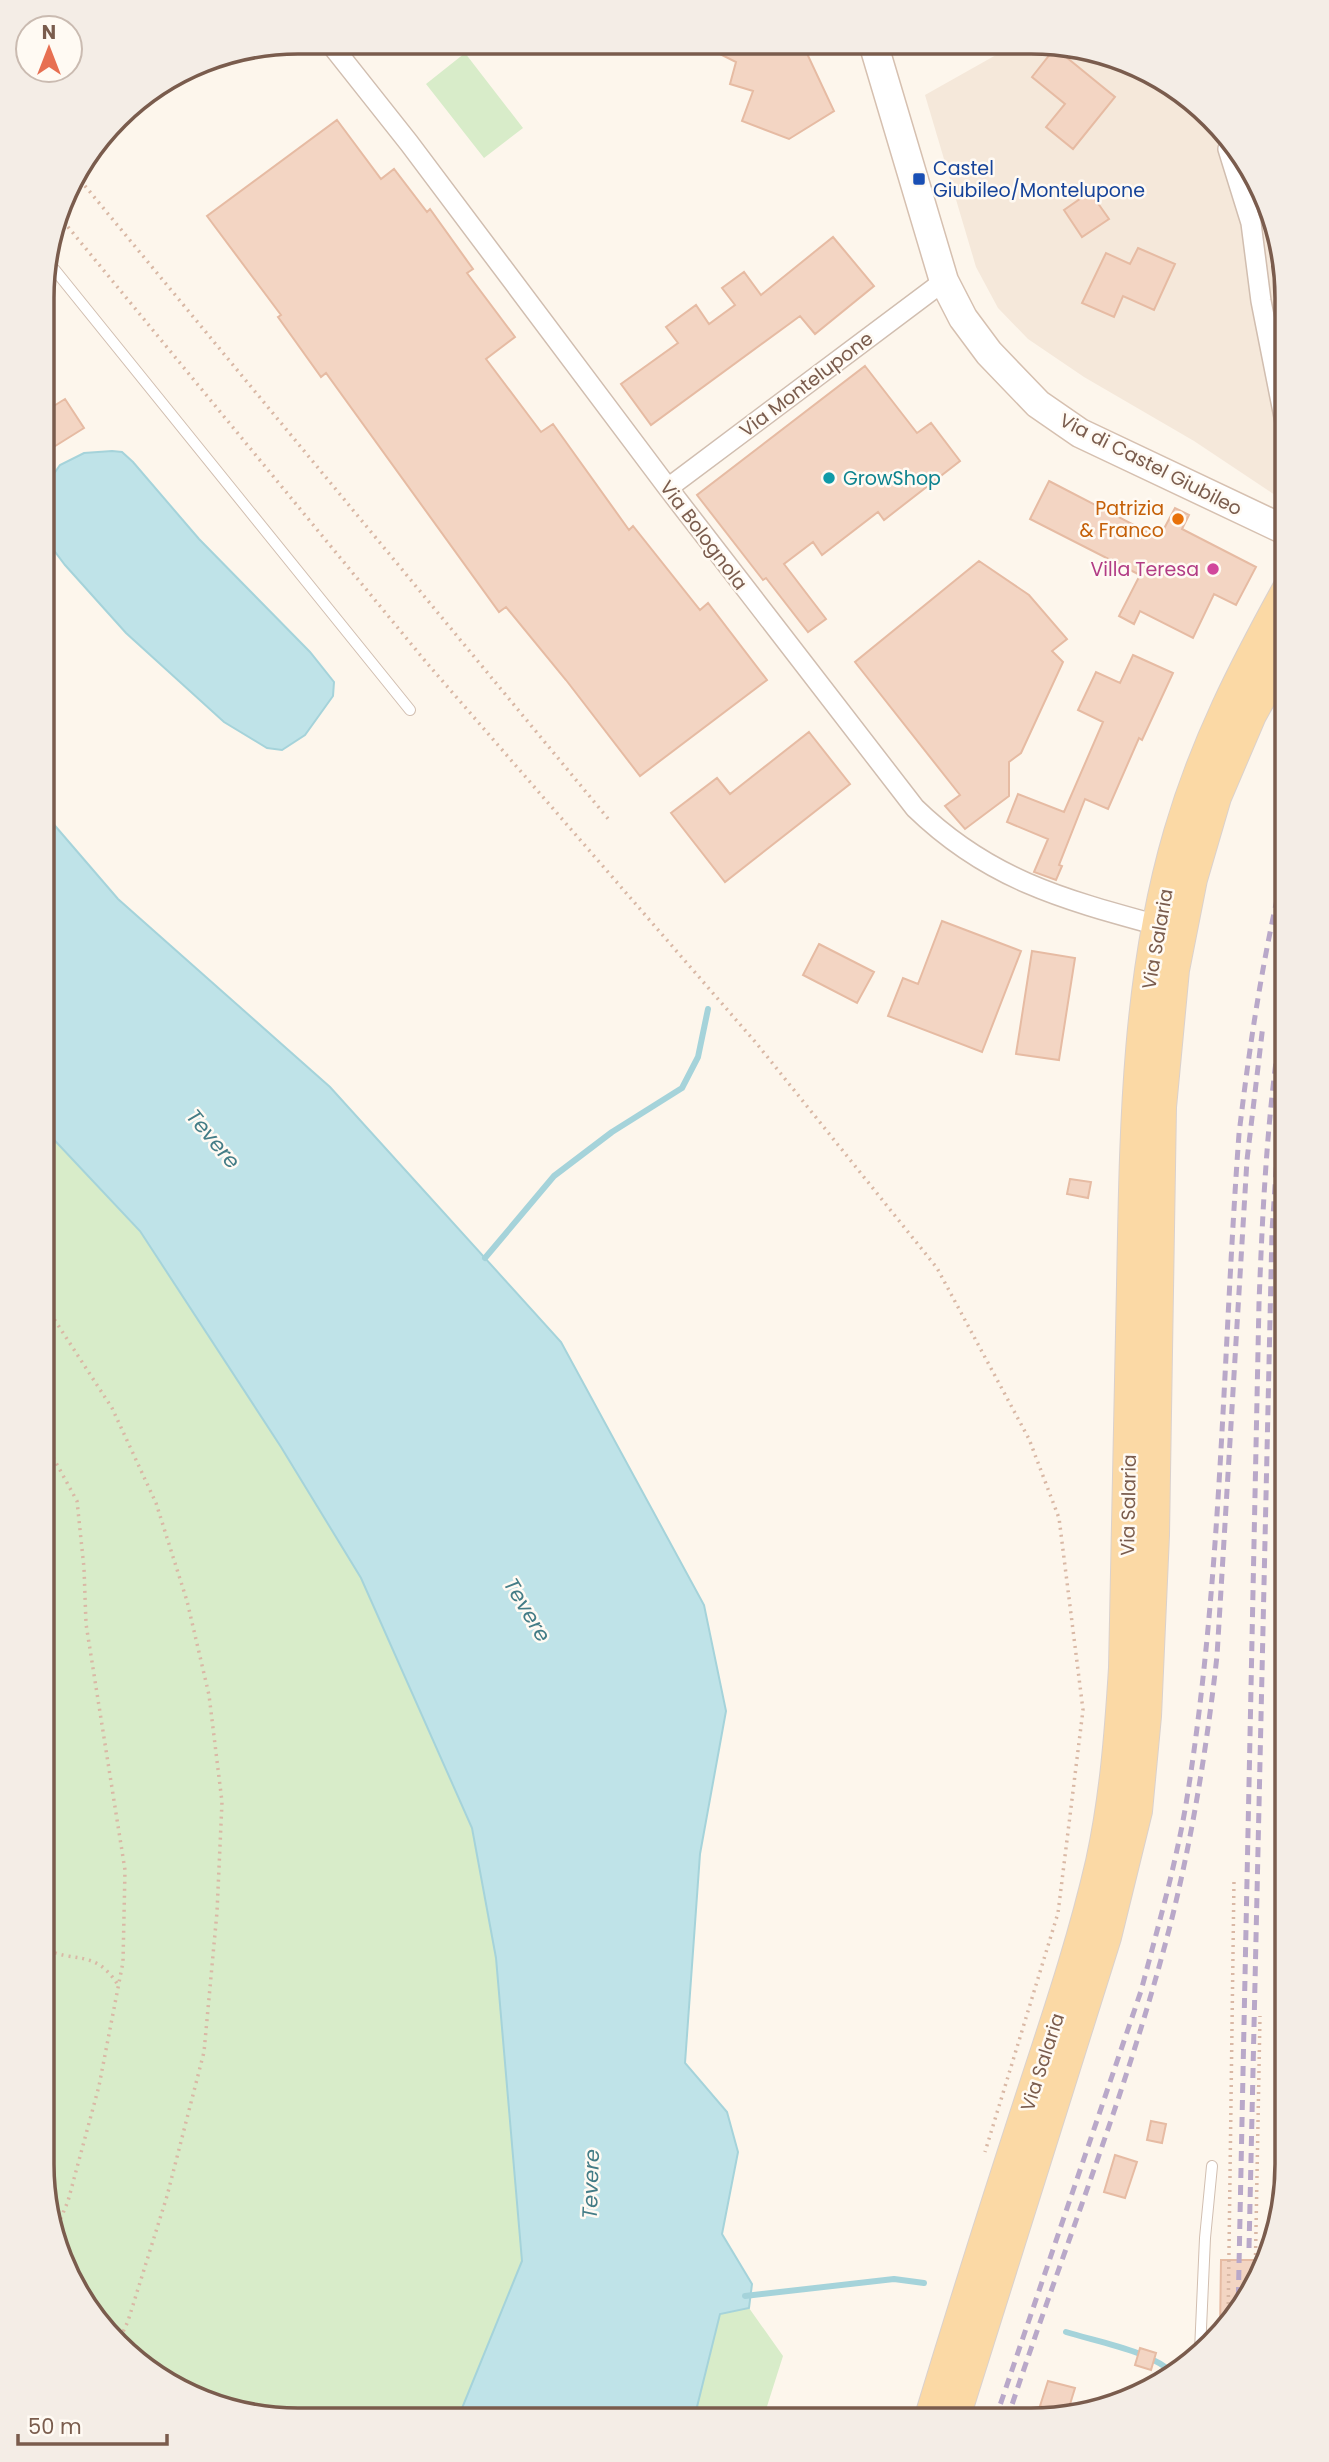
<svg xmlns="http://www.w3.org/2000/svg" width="1329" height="2462" font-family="Poppins,sans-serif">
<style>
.residential{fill:#f5e8da}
.green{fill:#d8ecc9}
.water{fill:#bfe3e8;stroke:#a5d3da;stroke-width:2}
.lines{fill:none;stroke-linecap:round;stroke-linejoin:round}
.stream{stroke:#a5d3da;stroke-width:6}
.building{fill:#f3d5c3;stroke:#e6bba3;stroke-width:2}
.lane-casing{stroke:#d1beb0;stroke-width:12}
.street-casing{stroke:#d1beb0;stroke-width:22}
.secondary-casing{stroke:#d6c0b0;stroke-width:31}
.primary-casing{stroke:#dad1cd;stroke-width:32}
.path{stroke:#d9b8a5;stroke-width:3.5;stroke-dasharray:2 5;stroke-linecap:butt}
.lane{stroke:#fff;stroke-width:10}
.street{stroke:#fff;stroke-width:19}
.secondary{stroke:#fff;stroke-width:28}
.primary{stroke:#fbd9a5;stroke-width:30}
.rail{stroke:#b9a8c9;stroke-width:5;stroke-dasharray:10 7;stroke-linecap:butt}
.transit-dot{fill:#1a4fb4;stroke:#fffaf3;stroke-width:2.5}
.culture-dot{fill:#0f9aa8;stroke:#fffaf3;stroke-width:2.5}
.food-dot{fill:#e8710a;stroke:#fffaf3;stroke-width:2.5}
.hotel-dot{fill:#d1479c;stroke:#fffaf3;stroke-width:2.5}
.labels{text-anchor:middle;stroke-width:5;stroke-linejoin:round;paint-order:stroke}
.transit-label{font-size:19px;fill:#164399;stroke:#fffaf3;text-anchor:start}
.street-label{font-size:19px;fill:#7a5c4d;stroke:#fffaf3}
.culture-label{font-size:19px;fill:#0d838f;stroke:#fffaf3;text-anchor:start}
.food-label{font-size:19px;fill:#c56008;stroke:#fffaf3;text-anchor:end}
.hotel-label{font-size:19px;fill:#b23c85;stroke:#fffaf3;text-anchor:end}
.water-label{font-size:21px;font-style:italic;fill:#437c86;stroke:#fffaf3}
.rim{fill:none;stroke:#7a5c4d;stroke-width:3.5}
</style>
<rect width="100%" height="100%" fill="#fdf6ec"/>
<path class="residential" d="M1012 46 1080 47 1199 105 1273 216 1287 298V503L1194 441 1084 377 1028 339 998 308 976 267 925 95Z"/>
<path class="green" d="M465 53 523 128 484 158 426 84Z
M43 1128 140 1231 281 1447 361 1578 472 1828 496 1958 522 2261 458 2418H264L142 2367 95 2319 56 2246 42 2164Z
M749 2308 783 2356 763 2419H694L720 2314Z"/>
<path class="water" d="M112 451 122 452 133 462 199 539 310 652 334 682 333 696 305 735 282 750 267 748 224 722 126 633 65 565 44 537V488L60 465 84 453Z
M44 813 118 899 330 1087 561 1342 704 1605 726 1711 700 1854 685 2063 727 2112 738 2152 722 2234 752 2284 749 2308 720 2314 694 2419 458 2418 522 2261 496 1958 472 1828 361 1578 281 1447 140 1231 43 1128Z"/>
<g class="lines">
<path class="stream" d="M485 1258 554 1176 612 1132 682 1088 698 1057 708 1009
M745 2296 894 2279 924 2283
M1066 2332C1098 2342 1152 2351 1175 2375"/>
</g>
<path class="building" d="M702 45H803L834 111 789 139 742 121 753 91 730 84 736 62Z
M1055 48 1115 97 1073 149 1046 127 1065 104 1032 77Z
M337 120 381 179 394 169 427 212 430 209 473 269 467 273 515 337 486 359 541 432 553 424 629 530 633 526 700 610 708 603 767 680 640 776 566 680 506 607 499 612 326 373 321 377 278 317 281 315 207 216Z
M1090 192 1109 219 1082 237 1064 210Z
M833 237 874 286 815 334 800 316 651 425 621 384 678 343 666 327 696 305 709 324 735 305 722 288 744 272 761 295Z
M1138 248 1175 264 1154 310 1123 296 1114 317 1082 303 1106 253 1130 264Z
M865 366 917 433 931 423 960 461 884 520 878 512 822 555 813 542 784 564 826 619 808 632 766 578 763 580 697 495Z
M65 399 84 428 44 453V412Z
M1049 481 1159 538 1175 508 1189 515 1182 529 1256 567 1236 605 1214 594 1193 638 1140 611 1134 624 1119 616 1140 575 1030 519Z
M979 561 1029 595 1067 639 1052 651 1063 662 1021 753 1009 762V796L965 829 945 806 960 795 855 662Z
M1133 655 1173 673 1142 740 1139 738 1108 809 1085 799 1059 865 1062 866 1056 880 1034 872 1048 839 1007 822 1018 794 1064 812 1103 722 1078 710 1096 672 1120 683Z
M809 732 850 784 725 882 671 813 717 778 730 794Z
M942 921 1021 951 982 1052 888 1016 903 978 918 984Z
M819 944 874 972 857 1003 803 975Z
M1032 951 1075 958 1059 1060 1016 1054Z
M1070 1179 1091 1182 1088 1198 1067 1194Z
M1151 2121 1166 2124 1162 2143 1147 2140Z
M1115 2155 1137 2162 1125 2198 1104 2192Z
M1221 2260H1260V2275L1234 2320 1220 2333Z
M1140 2348 1156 2353 1151 2370 1135 2365Z
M1048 2381 1075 2388 1067 2414 1040 2406Z"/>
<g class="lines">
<g class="lane-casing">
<path id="lane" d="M46 259 410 710
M1200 2351 1205 2238 1212 2166"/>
</g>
<g class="street-casing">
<path id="street" d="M329 42 409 143 668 488 915 808C988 879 1062 899 1157 925
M1228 149 1251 223 1261 301 1287 432
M668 488 944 281"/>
</g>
<g class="secondary-casing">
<path id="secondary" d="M874 46 944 281 963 318 989 353 1038 404 1080 433 1287 531"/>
</g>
<g class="primary-casing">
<path id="primary" d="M929 2420C961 2315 994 2210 1028 2106 1054 2026 1082 1945 1101 1862 1115 1798 1120 1733 1124 1668 1127 1540 1130 1412 1132 1285 1135 1133 1136 980 1179 833 1205 744 1243 670 1287 590
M954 2420 1106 1937 1137 1811 1146 1716 1154 1535 1161 1107 1174 970 1192 879 1216 797 1251 715 1287 650"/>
</g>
<path class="path" d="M76 175 610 821
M59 216 426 662 757 1044 937 1268 1029 1439 1059 1518 1083 1710 1058 1913 985 2152
M43 1302 112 1408 156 1503 187 1601 209 1695 222 1802 217 1912 204 2052 167 2196 128 2321 118 2343
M43 1439 77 1501 84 1568 86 1624 125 1870 123 1962 99 2086 68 2201 54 2235
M42 1947C73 1965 94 1947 118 1985
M1255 2283 1260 2016
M1228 2325 1234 1879"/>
<use href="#lane" class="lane"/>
<use href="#street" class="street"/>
<use href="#secondary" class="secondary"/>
<use href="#primary" class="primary"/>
<path class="rail" d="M1249 2248 1272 1231 1277 1157 1287 1063
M1238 2314 1259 1303C1263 1199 1268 1094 1287 991
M995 2420 1141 1991C1159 1923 1179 1854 1189 1785 1222 1570 1223 1351 1239 1134 1250 1041 1264 949 1287 857
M1007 2420C1061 2254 1128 2091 1171 1922 1193 1834 1207 1745 1217 1656L1247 1160 1263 1025"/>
</g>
<rect class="transit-dot" x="912" y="172" width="14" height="14" rx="3.5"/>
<circle class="culture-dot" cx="829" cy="478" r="7"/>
<circle class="food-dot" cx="1178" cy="519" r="7"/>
<circle class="hotel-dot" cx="1213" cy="569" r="7"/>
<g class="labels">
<g class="transit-label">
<text x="933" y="175">Castel<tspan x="933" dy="22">Giubileo/Montelupone</tspan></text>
</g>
<g class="street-label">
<text transform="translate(806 384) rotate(-37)" y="7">Via Montelupone</text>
<text transform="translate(1151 464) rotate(27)" y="7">Via di Castel Giubileo</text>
<text transform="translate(704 535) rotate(53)" y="7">Via Bolognola</text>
<text transform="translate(1157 939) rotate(-80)" y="7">Via Salaria</text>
<text transform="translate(1128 1505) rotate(-89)" y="7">Via Salaria</text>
<text transform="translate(1042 2062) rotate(-72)" y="7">Via Salaria</text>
</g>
<g class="culture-label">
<text x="843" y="485">GrowShop</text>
</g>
<g class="food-label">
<text x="1164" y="515">Patrizia<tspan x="1164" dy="22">&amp; Franco</tspan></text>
</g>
<g class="hotel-label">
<text x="1199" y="576">Villa Teresa</text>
</g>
<g class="water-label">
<text transform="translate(213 1139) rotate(50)" y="7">Tevere</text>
<text transform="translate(527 1610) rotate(59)" y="7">Tevere</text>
<text transform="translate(591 2184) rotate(-88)" y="7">Tevere</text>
</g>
</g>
<path d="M0 0H1329V2462H0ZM298 54H1031A244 244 0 0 1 1275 298V2164A244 244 0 0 1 1031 2408H298A244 244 0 0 1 54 2164V298A244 244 0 0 1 298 54Z" fill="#f4ede6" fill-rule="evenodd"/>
<path class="rim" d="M298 54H1031A244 244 0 0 1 1275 298V2164A244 244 0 0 1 1031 2408H298A244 244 0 0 1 54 2164V298A244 244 0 0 1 298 54Z"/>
<g transform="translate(49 49)"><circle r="33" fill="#fffaf3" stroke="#cabbb1" stroke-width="2"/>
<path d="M0-5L12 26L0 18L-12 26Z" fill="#e76f51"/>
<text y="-10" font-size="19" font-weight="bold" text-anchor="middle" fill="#7a5c4d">N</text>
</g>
<path d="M18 2434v10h149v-10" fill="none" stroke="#7a5c4d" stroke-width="3.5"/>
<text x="28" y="2434" font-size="21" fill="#7a5c4d" stroke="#fffaf3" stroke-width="5" paint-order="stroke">50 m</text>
</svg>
